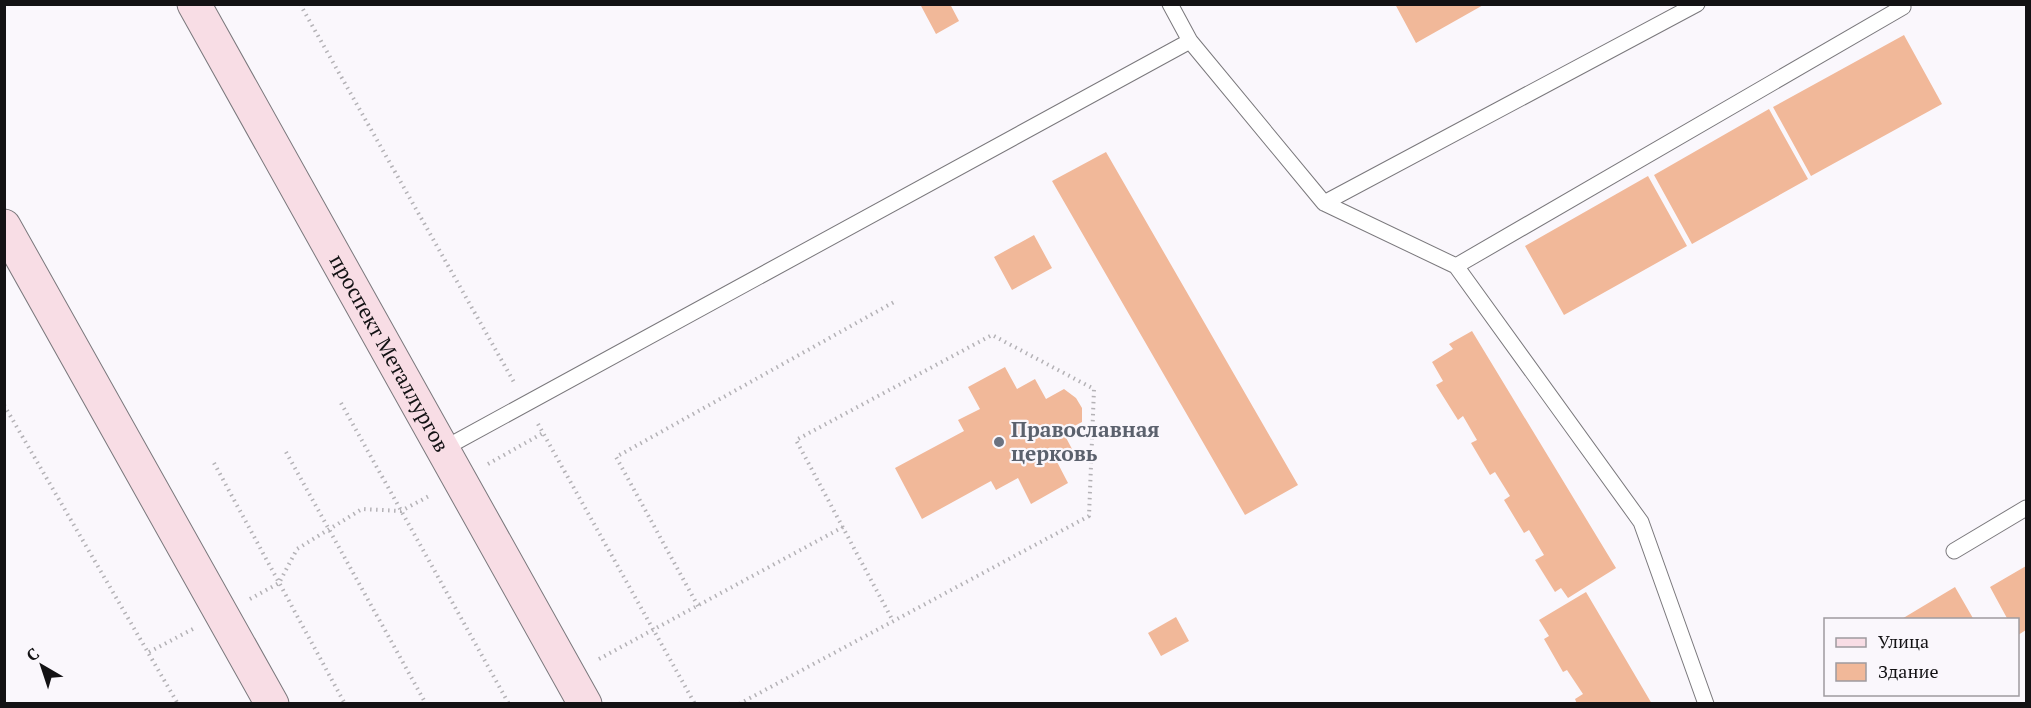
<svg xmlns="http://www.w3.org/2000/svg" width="2031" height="708" font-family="'PT Serif',serif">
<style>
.building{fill:#f1b899}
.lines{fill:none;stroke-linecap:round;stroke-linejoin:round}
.lane-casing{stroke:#7a787c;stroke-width:17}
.secondary-casing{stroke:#7a787c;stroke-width:35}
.path{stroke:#b4b2b6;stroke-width:4;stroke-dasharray:1.5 4.5;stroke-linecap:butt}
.lane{stroke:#fff;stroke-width:15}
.secondary{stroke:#f8dde5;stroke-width:33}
.worship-dot{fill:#6b7280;stroke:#faf7fc;stroke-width:2}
.labels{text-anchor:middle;stroke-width:4.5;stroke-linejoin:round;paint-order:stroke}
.street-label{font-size:21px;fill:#131214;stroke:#faf7fc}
.worship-label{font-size:21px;font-weight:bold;fill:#5b616d;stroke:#faf7fc;text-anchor:start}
</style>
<rect width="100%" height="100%" fill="#faf7fc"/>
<path class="building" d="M920 4H950L959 21 936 34Z
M1395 4H1485L1416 43Z
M1904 35 1942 104 1811 176 1773 107Z
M1769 109 1808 179 1692 244 1654 175Z
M1106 152 1298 485 1245 515 1052 181Z
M1648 176 1687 246 1564 315 1525 246Z
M1034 235 1052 268 1012 290 994 257Z
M1472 331 1616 568 1568 598 1561 588 1555 592 1535 560 1544 555 1529 530 1524 533 1504 500 1510 496 1495 472 1490 475 1471 443 1477 440 1463 416 1458 420 1436 385 1443 381 1432 362 1453 349 1449 344Z
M1005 367 1017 389 1035 379 1046 399 1064 389 1076 398 1082 408V422L1063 432 1072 449 1055 458 1068 483 1031 504 1018 478 996 490 991 481 922 519 895 468 964 431 958 420 980 409 968 387Z
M2026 566V630L2018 635V620H2008L1990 587Z
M1955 587 1974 620H1900Z
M1586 592 1652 704H1577L1575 699 1583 694 1567 670 1563 672 1544 639 1549 636 1539 620Z
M1176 617 1189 641 1161 656 1148 633Z"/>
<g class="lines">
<g class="lane-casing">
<path id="lane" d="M1190 41 1324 203 1697 4
M1324 203 1456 266 1903 7
M1456 266 1641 522 1706 704
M443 449 1190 41 1170 4
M1954 551 2026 508"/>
</g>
<g class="secondary-casing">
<g id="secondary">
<path id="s1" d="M194 4 585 704"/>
<path d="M4 226 272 704"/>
</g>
</g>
<path class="path" d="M300 4 515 384
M341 403 509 704
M4 405 178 704
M538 424 695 704
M286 452 426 704
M214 463 345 704
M488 464 543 433
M250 599 279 583 297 549 362 509 401 511 431 495
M698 606 616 457 894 302
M149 652 193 629
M599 659 843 527
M739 704 1089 516 1094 389 992 335 796 440 893 621"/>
<use href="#lane" class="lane"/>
<use href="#secondary" class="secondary"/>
</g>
<circle class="worship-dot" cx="999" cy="442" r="6"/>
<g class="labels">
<g class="street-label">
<text dy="7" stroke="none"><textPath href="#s1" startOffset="400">проспект Металлургов</textPath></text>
</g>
<g class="worship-label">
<text x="1011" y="437">Православная<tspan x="1011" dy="24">церковь</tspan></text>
</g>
</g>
<rect width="2031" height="708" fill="none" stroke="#131214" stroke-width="12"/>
<rect x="1824" y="618" width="195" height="78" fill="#faf7fc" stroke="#9e9b9f" stroke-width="1.5"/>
<rect x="1836" y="638" width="30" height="9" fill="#f8dde5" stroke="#9e9b9f" stroke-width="1.5"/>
<text x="1878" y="648" font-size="18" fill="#131214">Улица</text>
<rect x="1836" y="663" width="30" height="18" fill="#f1b899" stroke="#9e9b9f" stroke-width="1.5"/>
<text x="1878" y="678" font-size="18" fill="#131214">Здание</text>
<g transform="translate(42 666) rotate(321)" stroke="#faf7fc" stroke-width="4.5" paint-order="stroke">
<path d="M0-4.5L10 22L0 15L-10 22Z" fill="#131214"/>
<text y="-9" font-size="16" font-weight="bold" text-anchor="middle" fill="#131214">С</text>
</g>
</svg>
